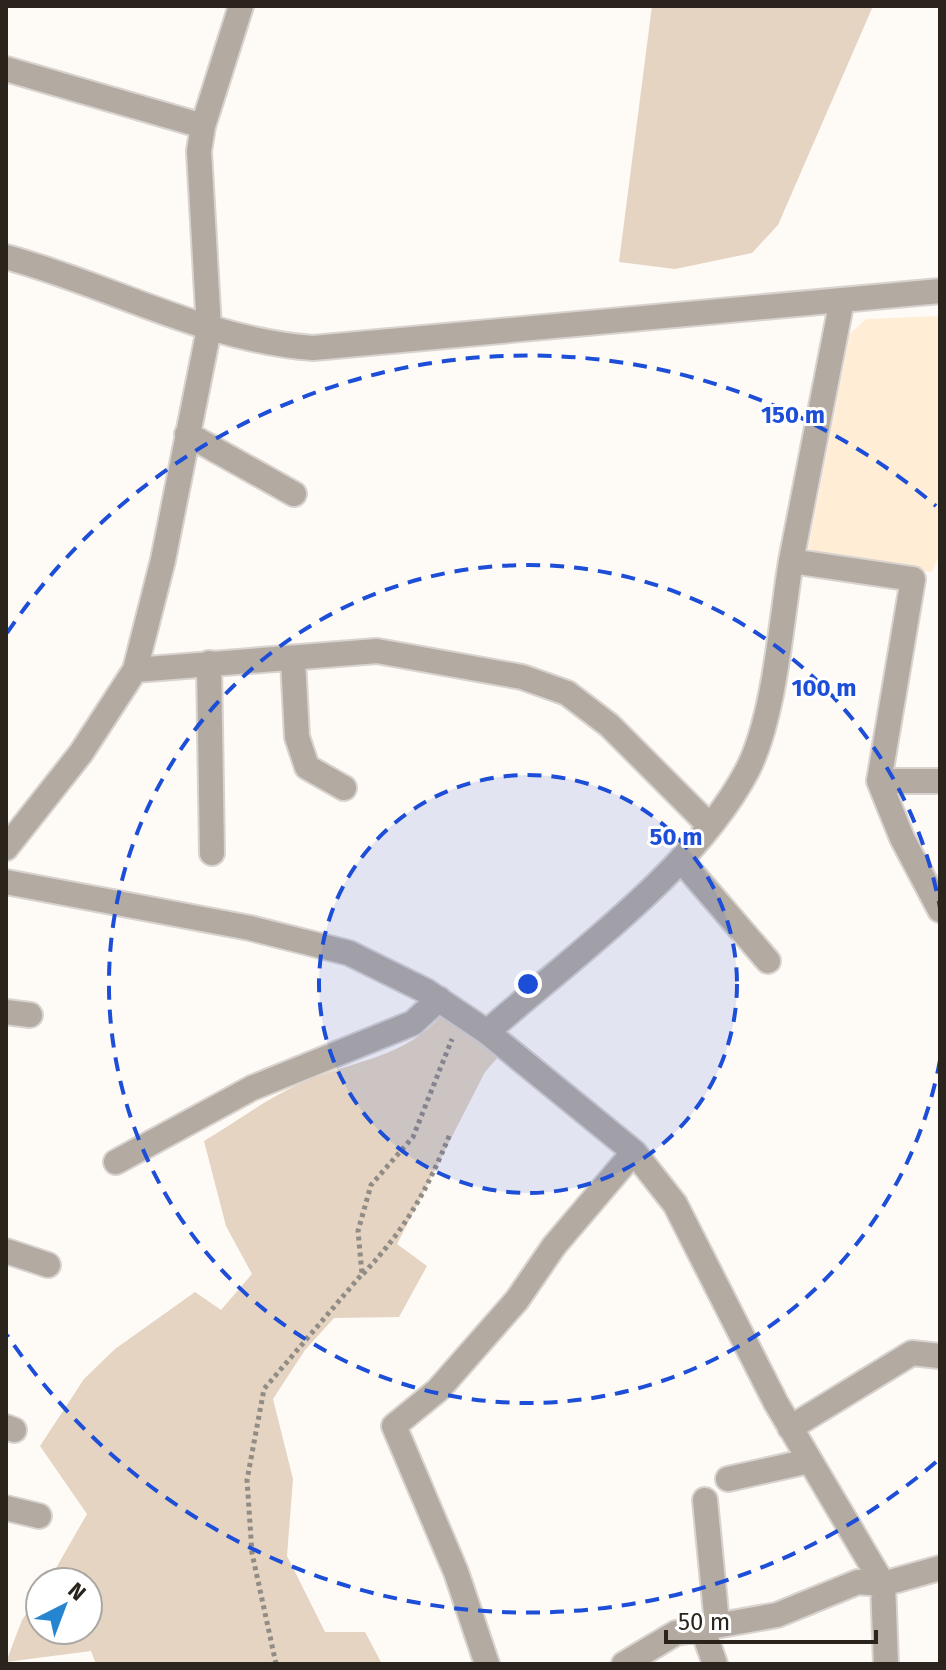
<svg xmlns="http://www.w3.org/2000/svg" width="946" height="1670" font-family="'Fira Sans',sans-serif">
<style>
.built{fill:#ffedd6}
.green{fill:#e4d4c1}
.lines{fill:none;stroke-linecap:round;stroke-linejoin:round}
.minor-casing{stroke:#d8d3cf;stroke-width:28}
.path{stroke:#918c86;stroke-width:5;stroke-dasharray:4 4;stroke-linecap:butt}
.minor{stroke:#b3aba2;stroke-width:24}
.ring{fill:none;stroke:#1d4ed8;stroke-width:4;stroke-dasharray:14 10}
.centre{fill:#1d4ed8;stroke:#fff;stroke-width:4}
.ring-label{font-size:24px;text-anchor:middle;font-weight:bold;fill:#1d4ed8;stroke:#fff;stroke-width:6;stroke-linejoin:round;paint-order:stroke}
</style>
<rect width="100%" height="100%" fill="#fefaf6"/>
<path class="built" d="M940 316V553L932 572 807 555 850 334 866 319Z"/>
<path class="green" d="M652 6H873L778 225 752 253 675 269 619 262Z
M450 1005 506 1048 485 1072 397 1244 427 1266 399 1317 334 1318 305 1350 273 1399 293 1479 287 1556 325 1632H365L382 1664H96L91 1651 6 1662 22 1620 40 1594V1630H88V1582H48L87 1514 40 1446 84 1379 115 1349 195 1292 221 1310 252 1274 226 1226 204 1141C238 1121 274 1093 311 1079 367 1057 412 1056 450 1005Z"/>
<g class="lines">
<g class="minor-casing">
<path id="minor" d="M6 69 203 126
M6 257C110 285 204 340 313 348L940 291
M842 300 791 561 913 579 879 781 902 838 940 910
M187 434 294 494
M293 660 297 737 307 767 344 788
M209 663 212 853
M135 670 377 651 522 677 567 693 609 725 710 826
M879 781H940
M6 848 81 753 135 670 163 560 209 329 199 151 203 126 241 6
M681 860 768 961
M6 882 250 928 349 953 426 991 487 1032 634 1152 675 1204 776 1403 883 1584 886 1664
M6 1012 30 1015
M487 1032C570 959 697 868 748 769 775 715 781 622 791 561
M116 1162 252 1088 413 1023 439 999
M6 1251 48 1265
M6 1427 14 1430
M790 1428 912 1353 939 1356
M728 1479 809 1461
M705 1500 717 1624
M6 1508 39 1516
M702 1627 715 1664
M487 1664 456 1572 394 1426 438 1390 517 1300 554 1246 634 1152
M624 1664 676 1633 777 1615 858 1582 883 1584 940 1568"/>
</g>
<path class="path" d="M363 1274C407 1227 426 1192 450 1134
M276 1664 252 1553 247 1480 264 1389 362 1274 358 1231 371 1185 413 1137 452 1039"/>
<use href="#minor" class="minor"/>
</g>
<circle cx="528" cy="984" r="209" fill="#1d4ed8" fill-opacity=".12"/>
<g class="ring">
<circle cx="528" cy="984" r="209"/>
<path d="M940 1060A419 419 0 1 1 940 908"/>
<path d="M936 1462A628 628 0 0 1 7 1335M7 633A628 628 0 0 1 936 506"/>
</g>
<circle cx="528" cy="984" r="12" class="centre"/>
<g class="ring-label">
<text x="793" y="423">150 m</text>
<text x="824" y="696">100 m</text>
<text x="676" y="845">50 m</text>
</g>
<rect width="946" height="1670" fill="none" stroke="#2a241c" stroke-width="16"/>
<g transform="translate(64 1606) rotate(42)"><circle r="38" fill="#ffffff" stroke="#aaa7a4" stroke-width="2"/>
<path d="M0-6L14 30L0 20L-14 30Z" fill="#2585d1"/>
<text y="-12" font-size="22" font-weight="bold" text-anchor="middle" fill="#2a241c">N</text>
</g>
<path d="M666 1630v12h210v-12" fill="none" stroke="#2a241c" stroke-width="4"/>
<text x="678" y="1630" font-size="24" fill="#2a241c" stroke="#ffffff" stroke-width="6" paint-order="stroke">50 m</text>
</svg>
